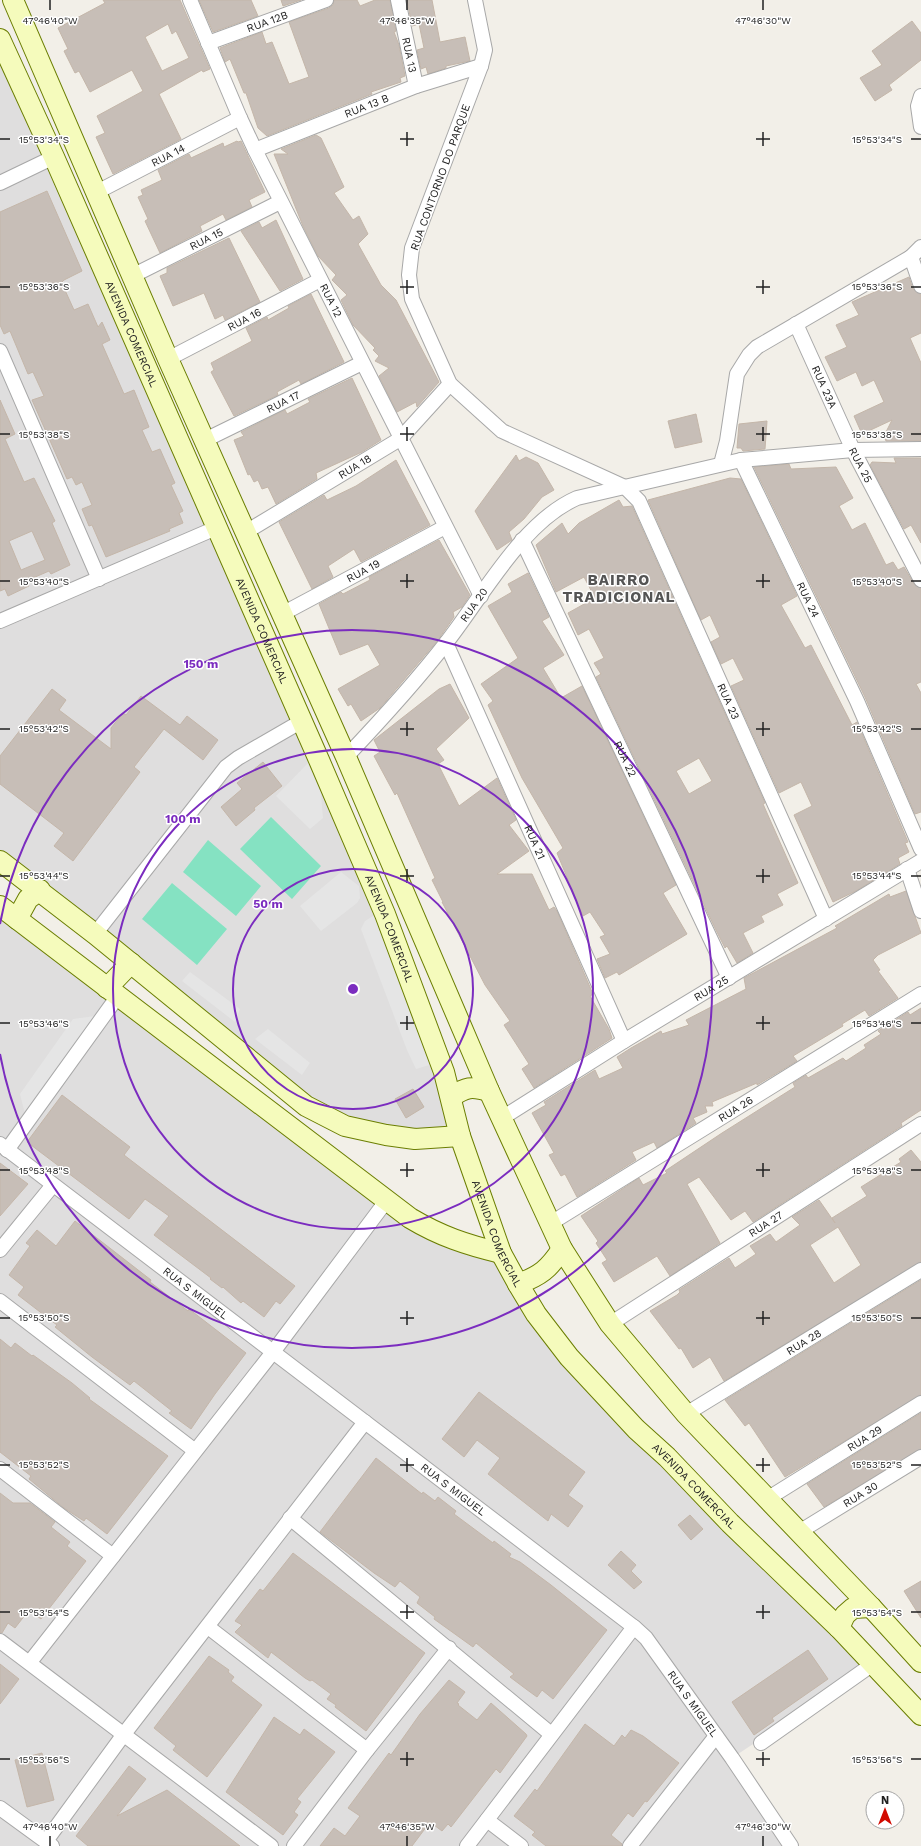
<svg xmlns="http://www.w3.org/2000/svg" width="921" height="1846" font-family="'Work Sans',sans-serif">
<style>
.residential{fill:#dfdede}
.pitch{fill:#85e2c2}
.parking{fill:#e5e5e5}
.building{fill:#c7beb7;stroke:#c4b6a9;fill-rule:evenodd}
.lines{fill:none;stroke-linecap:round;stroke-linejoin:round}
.street-casing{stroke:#a8a8a8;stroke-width:16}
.secondary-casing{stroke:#6b7e02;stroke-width:22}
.street{stroke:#fff;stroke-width:14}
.secondary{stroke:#f5fbbc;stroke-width:20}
.ticks{fill:none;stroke:#212121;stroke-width:1.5}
.ring{fill:none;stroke:#7b2cbf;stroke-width:2}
.labels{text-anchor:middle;stroke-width:3;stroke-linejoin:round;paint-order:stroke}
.street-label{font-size:11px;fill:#212121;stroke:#fff}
.district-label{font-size:15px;font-weight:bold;letter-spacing:1px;fill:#545454;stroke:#fff}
.ticks-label{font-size:10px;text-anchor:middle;fill:#212121;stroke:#fff;stroke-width:3;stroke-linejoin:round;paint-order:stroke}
.centre{fill:#7b2cbf;stroke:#fff;stroke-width:2}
.ring-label{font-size:12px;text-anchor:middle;font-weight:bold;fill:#7b2cbf;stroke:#fff;stroke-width:3;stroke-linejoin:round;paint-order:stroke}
</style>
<rect width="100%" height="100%" fill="#f2efe8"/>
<path class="residential" d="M0 39 319 760 460 1136 345 1126 0 861Z
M0 906 387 1200 501 1253 536 1314 873 1664 732 1758 791 1846H0Z"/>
<path class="pitch" d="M271 817 321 866 292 899 240 849Z
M208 840 261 886 236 916 183 872Z
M172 883 227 929 197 965 142 919Z"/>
<path class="parking" d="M309 762 319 772 323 818 310 829 276 796Z
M341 872 359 886 360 898 357 903 321 931 300 906Z
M376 914 436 1063 416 1069 407 1050 361 929 365 921Z
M190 972 240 1009 235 1022 182 981Z
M95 1016 25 1114 20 1094 73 1019Z
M268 1029 310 1063 302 1075 255 1039Z"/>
<path class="building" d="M103 0H180L210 69 203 72 202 70 159 94 181 139 113 174 96 137 105 133 97 116 143 91 132 70 90 92 79 71 75 73 64 51 68 49 58 28 105 3ZM168 24 172 34 176 31 189 58 162 71 145 37Z
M199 0H251L258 16 213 32Z
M281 0H301L283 6Z
M334 0H357L360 6 375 0H390L396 31 394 32 399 45 405 76 400 78 401 82 371 92 372 94 267 136 258 128 246 93H244L230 59 225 62 220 48 262 32 266 44 272 42 289 84 309 77 289 22 329 8 333 5Z
M407 0H432L440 42 465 37 470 61 446 66V68L428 74 426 67 421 69 417 50 424 48 419 24 412 26Z
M912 21 921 33V60L889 85 892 90 875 101 860 78 882 65 872 51Z
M316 135 321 138 344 187 334 193 353 220 359 216 368 234 358 244 381 285 396 300 439 382 417 407 416 402 397 412 379 376 389 368 375 361 379 356 373 350 375 348 353 325 341 300 347 295 332 280 336 275 318 256 303 226 274 154H288L281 149Z
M237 141 238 142 241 141 265 192 249 200 252 207 226 220 223 214 200 226 202 231 160 253 145 221 148 219 138 197 143 195 141 190 162 180 158 170 189 154 191 158 223 143 224 147Z
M47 191 82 271 64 280 62 282 64 288 74 310 88 304 98 327 102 322 110 340 102 344 124 394 134 390 149 427 142 430 152 452 160 449 175 483 171 485 183 511 179 513 183 523 169 529 170 531 106 557 92 525 89 526 82 509 92 505 82 482 76 485 72 477 67 479 32 400 44 396 33 372 28 374 10 331 4 334 0 325V212Z
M276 220 303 279 280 291 241 231 259 222 262 228Z
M229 238 260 302 225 320 223 315 215 319 204 293 173 306 160 276 167 273V268Z
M909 277 913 289 921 295V333L910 338 921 363V441H886L884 436 892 420 862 434 854 416 884 402 874 380 862 386 856 372 837 381 825 357 847 347 836 325 859 315 852 302Z
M311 294 344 362 301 384 299 380 277 392 278 395 234 416 211 372 214 370 211 363 252 341 246 328 267 317 268 320 289 308 288 306Z
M352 378 381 440 362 452 316 473 317 479 276 504 268 487 262 489 258 480 254 482 250 474 248 475 234 440 244 436 241 432 285 410 287 414 310 402 308 399Z
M0 400 15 434 5 439 24 482 34 478 55 521 52 523 70 565 51 574 49 571 26 581 29 586 8 596 5 589 0 591ZM32 531 45 560 21 570 9 541Z
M696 414 702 442 675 448 668 421Z
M767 421 765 449 743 451 741 448H737L739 424Z
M516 455 519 461 526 457 538 463 554 490 542 497 524 519 509 532 512 540 497 550 475 511Z
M894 458H921V543L911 525 904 529 870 465 872 462 896 463Z
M396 460 430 525 361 562 354 549 328 566 333 577 312 589 279 522 324 495 327 500 356 486Z
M789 464 791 469 836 467 853 498 839 506 852 530 865 523 886 565 893 562 898 570 904 567 914 584 921 588V682L916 684 921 693V812L915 814 865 697 754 467Z
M730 478 741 479 797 596 781 605 805 648 811 645 852 725 857 722 908 842 905 843 909 852 898 858 900 864 856 891 833 902 794 815 812 806 801 782 779 793 731 686 744 680 733 658 721 664 711 642 720 637 710 615 701 620 648 500Z
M619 500 623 507 632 506 765 803 763 804 798 883 777 894 783 905 761 916 764 922 743 933 753 953 737 963 727 946 725 948 715 928 596 677 601 674 594 663 604 658 589 629 578 635 568 613 595 598 584 577 556 592 536 545 562 523 568 534 579 523ZM699 758 712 781 689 794 676 771Z
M439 540 470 595 462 607 453 612 454 617 438 640 380 708 361 721 351 704 348 706 338 689 380 665 368 644 340 655 319 604 341 592 343 594 370 580 369 577Z
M528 573 549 617 542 621 564 655 543 668 561 698 582 686 676 885 663 893 687 934 619 975 617 972 605 978 597 959 610 954 600 937 605 935 590 912 583 916 557 853 563 848 522 778 488 705 493 701 481 684 518 658 488 606 512 592 508 584Z
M450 684 469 718 436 749 444 760 438 764 459 806 497 778 498 780 516 820 509 825 529 851 497 874H532L549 910 554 907 557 911 593 994 590 996 609 1029 612 1038 534 1088 522 1069 529 1064 504 1025 510 1021 485 985 442 902H443L432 880 435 878 397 793 395 795 374 756 380 752 374 740 439 689Z
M52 689 66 700 59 710 111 749V728L123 713 126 715 141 696 180 725 187 716 218 740 203 760 164 729 134 767 140 772 73 861 54 846 64 833 0 784V756Z
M263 762 282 786 254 808 255 810 236 826 221 807 242 789 237 783Z
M906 891 921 933 878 955 873 960 880 970 878 971 898 998 869 1016 865 1010 842 1024 843 1026 793 1056 797 1061 757 1085V1083L712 1102 713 1106H705L707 1112 693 1118 696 1123 657 1148 654 1142 632 1152 636 1160 577 1197 565 1174 561 1176 549 1155 554 1153 532 1113 546 1105 544 1102 595 1070 599 1079 623 1068 617 1057 631 1048 661 1031 662 1034 689 1025 686 1020 746 989 744 978 837 928 835 926 889 894 890 897Z
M921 1008V1110L901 1123 902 1126 753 1222 745 1211 731 1220 699 1177 687 1184 720 1243 670 1276 657 1256 614 1282 602 1263 607 1260 596 1243 598 1241 581 1216 639 1178 643 1185 667 1173 665 1171 722 1133 795 1087 793 1083 806 1075 808 1078 843 1058 846 1061 866 1048 864 1045 881 1034 878 1031 908 1012 910 1015Z
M413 1089 424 1107 406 1118 395 1099Z
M62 1095 130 1147 124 1155 295 1286 280 1304 276 1301 264 1317 243 1301 241 1303 223 1287 222 1288 210 1279 211 1278 154 1235 169 1216 145 1199 129 1219 27 1142Z
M911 1150 921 1162V1262L724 1381 710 1357 693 1368 681 1348 679 1349 650 1311 677 1295 680 1292 679 1290 729 1258 735 1268 756 1254 750 1246 770 1234 776 1242 800 1225 792 1217 819 1200 835 1223 832 1218 867 1196 861 1187 901 1162 899 1159ZM838 1227 861 1265 834 1283 810 1245Z
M0 1163 28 1184 0 1216Z
M75 1221 151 1280 150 1282 188 1311 189 1309 246 1353 215 1394 191 1429 169 1413 172 1411 134 1381 130 1385 92 1357 55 1327 57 1325 18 1295 24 1287 9 1275 30 1246 26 1243 37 1230 56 1246Z
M921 1280V1395L785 1477 749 1423 745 1426 725 1400Z
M0 1339 11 1348 15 1343 32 1356 33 1355 72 1383 90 1398 89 1399 168 1456 107 1534 86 1518 84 1521 64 1508 29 1479 31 1476 0 1452Z
M479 1392 585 1472 568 1495 583 1506 568 1527 551 1514 548 1521 488 1474 500 1458 477 1440 464 1457 442 1439Z
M921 1413V1449L824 1507 807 1484Z
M376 1458 422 1494 423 1492 435 1501 438 1497 456 1511 454 1514 493 1543 494 1541 511 1554 509 1557 520 1562 551 1585 607 1630 553 1699 542 1690 537 1697 526 1689 510 1677 514 1674 476 1643 473 1647 434 1619 435 1617 417 1603 420 1597 400 1581 395 1587 374 1573 320 1532Z
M0 1493 13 1503H30L55 1522 51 1527 70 1542 67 1546 86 1561 41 1619 29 1610 15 1628 8 1623 2 1633H0Z
M690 1515 703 1529 691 1540 678 1525Z
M621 1551 636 1565 631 1571 642 1582 634 1589 608 1565Z
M293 1553 425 1653 366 1731 335 1707 336 1705 327 1699 331 1694 312 1680 310 1681 305 1678 271 1652 268 1658 235 1632 242 1625 235 1621 260 1589 263 1591Z
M921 1581V1618L904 1591Z
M808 1650 828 1679 772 1718 774 1721 754 1735 732 1702Z
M209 1656 229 1670 228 1672 234 1677 231 1681 262 1705 207 1777 173 1750 176 1746 154 1728Z
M0 1664 19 1679 0 1704Z
M449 1680 465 1692 457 1703 459 1704 458 1705 477 1720 491 1703 526 1734 527 1736 500 1773 496 1769 451 1827 448 1824 442 1831 430 1822 412 1846H320L334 1828 345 1836 360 1816 348 1808 389 1753 391 1755 420 1714Z
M274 1717 300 1735 304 1729 335 1752 297 1799 301 1802 294 1812 298 1815 283 1835 226 1792Z
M585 1724 614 1746 622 1735 625 1738 631 1730 643 1736 679 1763 647 1802 645 1801 633 1817 628 1813 611 1835 622 1844V1846H546L532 1835 535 1832 514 1816 535 1789 537 1791Z
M42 1753 54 1800 27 1807 15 1760Z
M129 1766 146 1779 117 1816 167 1790 240 1846H88L76 1836Z"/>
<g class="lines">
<g class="street-casing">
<g id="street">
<path id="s1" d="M190 0 240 118 255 150 481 596"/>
<path id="s2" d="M398 0 416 86"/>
<path id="s3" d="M475 0 485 50 481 66 412 248 409 275 412 299 450 384 502 431 625 487 639 501 826 919"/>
<path id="s4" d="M208 43 326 0"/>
<path d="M921 96 918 106 921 127"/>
<path id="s5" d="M255 150 416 86 481 66"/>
<path d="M0 183 54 157"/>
<path id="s6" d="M97 192 240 118"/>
<path d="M911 257 921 247"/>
<path id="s7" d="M132 276 280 202"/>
<path id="s8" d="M796 324 853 450 921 580"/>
<path d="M0 351 99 579"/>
<path id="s9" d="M168 359 320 280"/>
<path id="s10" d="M205 440 362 363"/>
<path id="s11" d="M741 460 857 701 921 849"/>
<path d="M721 464 727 441 737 374 749 355 757 347 911 257 921 286"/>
<path id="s12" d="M246 532 400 439 450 384"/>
<path id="s13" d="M522 540 729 978"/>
<path id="s14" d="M282 614 445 527"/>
<path d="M0 621 216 528"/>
<path id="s15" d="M446 643 624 1041"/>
<path id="s16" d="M346 757C381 720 415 683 446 643 483 596 522 522 577 498L741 460 853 450 921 449"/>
<path d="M907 869 921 911"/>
<path d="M95 934 226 767 238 758 302 721"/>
<path id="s17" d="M502 1118 624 1041 921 861"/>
<path id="s18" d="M0 1144 634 1627 646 1638 732 1758 791 1846"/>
<path d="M7 1150 118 996"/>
<path id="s19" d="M551 1223 921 994"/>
<path d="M0 1250 53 1185"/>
<path d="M0 1301 194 1450"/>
<path id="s20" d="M610 1324 921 1124"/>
<path id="s21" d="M686 1414 921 1270"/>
<path d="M0 1469 113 1556"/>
<path id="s22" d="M767 1499 921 1403"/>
<path d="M290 1518 551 1734"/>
<path id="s23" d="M799 1532 921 1457"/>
<path d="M208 1627 367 1750"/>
<path d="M0 1641 271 1846"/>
<path d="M30 1662 273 1352 387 1200"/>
<path d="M761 1743 873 1664"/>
<path d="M0 1808 52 1846"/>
<path d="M487 1820 521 1846"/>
<path d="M46 1841 124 1734 365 1422"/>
<path d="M294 1846 367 1750 449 1648"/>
<path d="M467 1846 634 1627"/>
<path d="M630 1846 716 1736"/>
</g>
</g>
<g class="secondary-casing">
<g id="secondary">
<path d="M13 0 168 359 346 757 489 1091 562 1249 610 1324 686 1414 871 1607 921 1662"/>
<path id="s24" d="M0 39 54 157 319 760 385 914 444 1072 460 1136 501 1253 518 1284 536 1314 569 1357 636 1429 667 1457 730 1523 839 1628 921 1715"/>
<path d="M0 861 95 934 306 1106 345 1126 386 1135 415 1139 460 1136"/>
<path d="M0 906 410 1218C440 1236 467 1245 501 1253"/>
<path d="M17 919 28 899 40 890"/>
<path d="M107 988 131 963"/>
<path d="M451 1097C466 1087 471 1086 489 1091"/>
<path d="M518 1284C540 1276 549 1269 562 1249"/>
<path d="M839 1628 845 1615 853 1608 871 1607"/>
</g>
</g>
<use href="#street" class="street"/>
<use href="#secondary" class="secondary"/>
</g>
<path class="ticks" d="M50 0V10M407 0V10M763 0V10M407 132V146M763 132V146M0 139H10M400 139H414M756 139H770M911 139H921M407 280V294M763 280V294M0 287H10M400 287H414M756 287H770M911 287H921M407 427V441M763 427V441M0 434H10M400 434H414M756 434H770M911 434H921M407 574V588M763 574V588M0 581H10M400 581H414M756 581H770M911 581H921M407 722V736M763 722V736M0 729H10M400 729H414M756 729H770M911 729H921M407 869V883M763 869V883M0 876H10M400 876H414M756 876H770M911 876H921M407 1016V1030M763 1016V1030M0 1023H10M400 1023H414M756 1023H770M911 1023H921M407 1163V1177M763 1163V1177M0 1170H10M400 1170H414M756 1170H770M911 1170H921M407 1311V1325M763 1311V1325M0 1318H10M400 1318H414M756 1318H770M911 1318H921M407 1458V1472M763 1458V1472M0 1465H10M400 1465H414M756 1465H770M911 1465H921M407 1605V1619M763 1605V1619M0 1612H10M400 1612H414M756 1612H770M911 1612H921M407 1752V1766M763 1752V1766M0 1759H10M400 1759H414M756 1759H770M911 1759H921M50 1836V1846M407 1836V1846M763 1836V1846"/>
<g class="ring">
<circle cx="353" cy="989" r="120"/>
<circle cx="353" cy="989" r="240"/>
<path d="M0 924A359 359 0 1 1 0 1054"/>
</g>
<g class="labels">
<g class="street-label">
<text dy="4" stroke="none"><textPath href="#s4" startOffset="63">RUA 12B</textPath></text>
<text dy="4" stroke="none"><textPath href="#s2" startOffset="56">RUA 13</textPath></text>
<text dy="4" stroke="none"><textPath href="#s5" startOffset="120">RUA 13 B</textPath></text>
<text dy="4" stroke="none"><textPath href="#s6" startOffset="80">RUA 14</textPath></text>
<text transform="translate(440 177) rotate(-70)" y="4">RUA CONTORNO DO PARQUE</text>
<text dy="4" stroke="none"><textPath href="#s7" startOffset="83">RUA 15</textPath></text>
<text dy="4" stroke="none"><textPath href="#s1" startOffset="332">RUA 12</textPath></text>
<text dy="4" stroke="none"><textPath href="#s9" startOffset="86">RUA 16</textPath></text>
<text dy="4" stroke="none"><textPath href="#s24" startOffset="323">AVENIDA COMERCIAL</textPath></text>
<text dy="4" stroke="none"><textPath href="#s8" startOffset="69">RUA 23A</textPath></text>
<text dy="4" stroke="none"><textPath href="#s10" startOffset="87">RUA 17</textPath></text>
<text dy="4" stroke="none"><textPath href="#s12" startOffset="127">RUA 18</textPath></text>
<text dy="4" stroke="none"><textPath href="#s8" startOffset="155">RUA 25</textPath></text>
<text dy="4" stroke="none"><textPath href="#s14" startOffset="92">RUA 19</textPath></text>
<text dy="4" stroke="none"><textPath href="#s11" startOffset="155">RUA 24</textPath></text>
<text dy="4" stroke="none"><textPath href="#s16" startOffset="199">RUA 20</textPath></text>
<text dy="4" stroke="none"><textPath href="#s24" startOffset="647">AVENIDA COMERCIAL</textPath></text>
<text dy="4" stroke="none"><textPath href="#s3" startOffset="851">RUA 23</textPath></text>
<text dy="4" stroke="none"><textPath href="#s13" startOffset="242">RUA 22</textPath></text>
<text dy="4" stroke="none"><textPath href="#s15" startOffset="218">RUA 21</textPath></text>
<text dy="4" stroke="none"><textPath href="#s24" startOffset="971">AVENIDA COMERCIAL</textPath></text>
<text dy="4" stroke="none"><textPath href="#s17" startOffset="246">RUA 25</textPath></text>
<text dy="4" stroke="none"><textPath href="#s19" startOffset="217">RUA 26</textPath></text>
<text dy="4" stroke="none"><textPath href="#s20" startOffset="185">RUA 27</textPath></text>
<text dy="4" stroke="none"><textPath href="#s24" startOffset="1295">AVENIDA COMERCIAL</textPath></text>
<text dy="4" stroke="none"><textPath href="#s18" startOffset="246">RUA S MIGUEL</textPath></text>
<text dy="4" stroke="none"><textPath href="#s21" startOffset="138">RUA 28</textPath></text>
<text dy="4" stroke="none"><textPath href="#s22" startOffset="115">RUA 29</textPath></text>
<text dy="4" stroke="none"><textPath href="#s24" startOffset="1619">AVENIDA COMERCIAL</textPath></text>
<text dy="4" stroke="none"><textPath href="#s18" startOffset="570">RUA S MIGUEL</textPath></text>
<text dy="4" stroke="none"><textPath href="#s23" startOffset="72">RUA 30</textPath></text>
<text dy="4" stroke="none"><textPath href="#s18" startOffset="894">RUA S MIGUEL</textPath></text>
</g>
<g class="district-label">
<text x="619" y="585">BAIRRO<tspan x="619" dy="17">TRADICIONAL</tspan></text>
</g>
</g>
<g class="ticks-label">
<text x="50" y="24">47°46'40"W</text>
<text x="407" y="24">47°46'35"W</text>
<text x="763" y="24">47°46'30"W</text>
<text x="44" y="143">15°53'34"S</text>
<text x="877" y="143">15°53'34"S</text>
<text x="44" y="290">15°53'36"S</text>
<text x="877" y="290">15°53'36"S</text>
<text x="44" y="438">15°53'38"S</text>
<text x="877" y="438">15°53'38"S</text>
<text x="44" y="585">15°53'40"S</text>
<text x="877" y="585">15°53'40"S</text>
<text x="44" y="732">15°53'42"S</text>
<text x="877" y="732">15°53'42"S</text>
<text x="44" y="879">15°53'44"S</text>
<text x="877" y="879">15°53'44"S</text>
<text x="44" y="1027">15°53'46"S</text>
<text x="877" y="1027">15°53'46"S</text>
<text x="44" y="1174">15°53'48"S</text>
<text x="877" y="1174">15°53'48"S</text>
<text x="44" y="1321">15°53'50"S</text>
<text x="877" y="1321">15°53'50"S</text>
<text x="44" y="1468">15°53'52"S</text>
<text x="877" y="1468">15°53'52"S</text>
<text x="44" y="1616">15°53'54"S</text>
<text x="877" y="1616">15°53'54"S</text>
<text x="44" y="1763">15°53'56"S</text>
<text x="877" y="1763">15°53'56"S</text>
<text x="50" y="1830">47°46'40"W</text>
<text x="407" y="1830">47°46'35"W</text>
<text x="763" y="1830">47°46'30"W</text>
</g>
<circle cx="353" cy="989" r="6" class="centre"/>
<g class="ring-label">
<text x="201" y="668">150 m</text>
<text x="183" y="823">100 m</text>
<text x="268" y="908">50 m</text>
</g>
<g transform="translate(885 1810)"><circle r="19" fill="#ffffff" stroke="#a6a6a6"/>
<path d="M0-3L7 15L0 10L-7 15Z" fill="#d20a00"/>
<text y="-6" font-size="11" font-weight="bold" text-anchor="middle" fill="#212121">N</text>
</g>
</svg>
